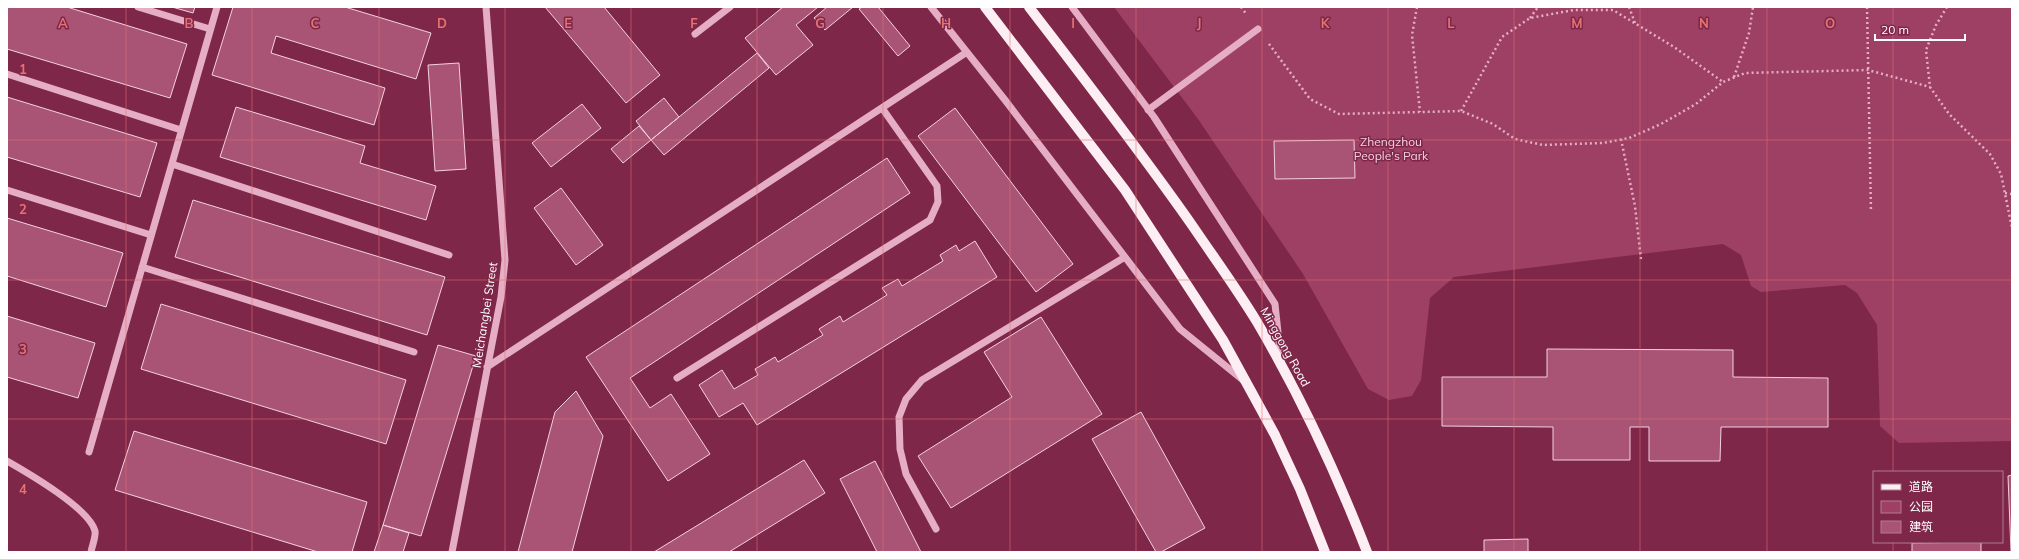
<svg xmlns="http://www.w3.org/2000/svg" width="2019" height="559" font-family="Mulish,'Noto Sans SC',sans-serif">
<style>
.green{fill:#9e3f64}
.building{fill:#a95475;stroke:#f4d1df}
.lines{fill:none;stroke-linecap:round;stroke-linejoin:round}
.path{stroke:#e5aec4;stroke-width:2.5;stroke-dasharray:2 3;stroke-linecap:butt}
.minor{stroke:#e5aec4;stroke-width:7}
.major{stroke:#fdeef3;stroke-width:10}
.grid{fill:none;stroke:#e47373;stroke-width:1;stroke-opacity:0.55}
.labels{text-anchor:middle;stroke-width:3;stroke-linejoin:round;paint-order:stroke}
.park-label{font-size:12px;fill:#f4d1df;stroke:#7f2748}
.street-label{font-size:12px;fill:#fff;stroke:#7f2748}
.grid-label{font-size:13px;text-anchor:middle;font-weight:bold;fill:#e47373;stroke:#7f2748;stroke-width:3;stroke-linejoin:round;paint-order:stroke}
</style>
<rect width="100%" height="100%" fill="#7f2748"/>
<path class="green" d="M1114 7H2012V441L1899 443 1880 426 1877 325 1857 293 1845 285 1761 292 1751 286 1741 255 1723 244 1454 277 1430 298 1421 380 1412 396 1389 400 1368 389 1303 274 1198 119Z"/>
<path class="building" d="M7 7H67L187 44 170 98 7 49Z
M172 7H195L193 13Z
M233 7H345L431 33 416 79 276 36 271 53 385 88 374 125 212 75Z
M545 7H604L660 75 626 103Z
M783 7H818L796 25 813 45 776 75 745 38Z
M827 7H853L825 30 814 18Z
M862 7H878L910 46 898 56 859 9Z
M757 53 769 68 664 155 651 140Z
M459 63 466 169 435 171 428 65Z
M7 97 157 143 140 197 7 157Z
M664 98 679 117 651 140 636 121Z
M582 104 601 128 551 167 532 143Z
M236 107 365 146 360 163 436 186 426 220 220 157Z
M955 108 1073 264 1036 292 918 136Z
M639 126 651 140 623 163 611 149Z
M1354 140 1355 178 1275 179 1274 141Z
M887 158 910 193 630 378 650 408 671 394 710 454 668 481 586 357Z
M561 188 603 245 576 265 534 208Z
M193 200 445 277 427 335 175 257Z
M7 218 123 253 106 307 7 276Z
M975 241 997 277 757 425 743 403 719 417 699 385 722 370 734 389 758 375 755 369 775 357 778 362 823 335 819 329 840 316 843 322 887 295 882 288 898 279 902 286 943 261 940 255 956 245 959 251Z
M161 304 406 380 386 444 141 369Z
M7 316 95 343 78 398 7 377Z
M1041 317 1102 414 951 508 918 456 1012 397 984 352Z
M438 345 476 356 421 536 383 525Z
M1547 349 1733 350V377L1828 378V427H1721L1720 461H1649V427H1630V460H1553V427L1442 426V377H1547Z
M576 391 603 436 572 552H518L555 412Z
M1141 412 1205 528 1161 552H1156L1092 439Z
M134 431 367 502 352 552H318L115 490Z
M804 460 825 493 729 552H654Z
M875 461 921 552H877L840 479Z
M2012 475V552H2011L2008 476Z
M383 525 409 533 403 552H374Z
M1528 539V552H1484V540Z
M1981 542V552H1912V543Z"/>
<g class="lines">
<path class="path" d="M1241 7 1247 15
M1417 7 1412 35 1420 112
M1629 7 1635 23
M1867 7 1871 212
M1947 7 1936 25 1926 50 1930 87 1949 114 1990 154 2001 174 2012 228
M1530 18 1538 7
M1269 44 1310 99 1339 114 1461 111 1493 124 1515 139 1543 145 1603 143 1629 138 1661 124 1696 104 1723 82 1745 73 1868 70 1930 87
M1734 77 1749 33 1753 7
M1461 111 1502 37 1530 18 1574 10H1613L1674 47 1723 82
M1621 139 1635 206 1641 259
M2005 193 2012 194"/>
<path class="minor" d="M138 7 210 29
M931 7 1005 100 1180 329 1243 380
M1072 7 1154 117 1275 304 1281 361
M695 34 730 7
M7 74 181 130
M1148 110 1258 29
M172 164 449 255
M7 190 151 235
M142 267 414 352
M487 367 967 52
M677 378 930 220 938 202 937 186 882 108
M89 452 217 7
M7 461C28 473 89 508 95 531 96 537 92 546 91 552
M936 529 906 474 900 449 899 417 906 399 922 380 1125 257
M452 552 501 297 505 260 486 7"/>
<path class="major" d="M985 7 1125 190 1223 340 1275 435 1300 489 1325 552
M1029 7C1085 80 1141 152 1194 228 1215 259 1237 289 1257 322 1300 395 1336 472 1367 552"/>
</g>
<path class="grid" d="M126 7V552M252 7V552M379 7V552M505 7V552M631 7V552M757 7V552M883 7V552M1010 7V552M1136 7V552M1262 7V552M1388 7V552M1514 7V552M1640 7V552M1767 7V552M1893 7V472M7 140H2012M7 280H2012M7 419H2012M1893 542V552"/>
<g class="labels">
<g class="park-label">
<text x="1391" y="146">Zhengzhou<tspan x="1391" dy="14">People's Park</tspan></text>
</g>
<g class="street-label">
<text transform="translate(485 315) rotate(-81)" y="4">Meichangbei Street</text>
<text transform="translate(1285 347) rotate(61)" y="4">Minggong Road</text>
</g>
</g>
<g class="grid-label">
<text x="63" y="28">A</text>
<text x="189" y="28">B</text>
<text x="315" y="28">C</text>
<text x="442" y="28">D</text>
<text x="568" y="28">E</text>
<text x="694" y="28">F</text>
<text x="820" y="28">G</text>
<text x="946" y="28">H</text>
<text x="1073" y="28">I</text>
<text x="1199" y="28">J</text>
<text x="1325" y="28">K</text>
<text x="1451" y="28">L</text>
<text x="1577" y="28">M</text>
<text x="1704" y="28">N</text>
<text x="1830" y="28">O</text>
<text x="23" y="74">1</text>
<text x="23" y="214">2</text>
<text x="23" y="354">3</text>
<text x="23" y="494">4</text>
</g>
<rect width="2019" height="559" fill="none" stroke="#ffffff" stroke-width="16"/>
<rect x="1873" y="471" width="130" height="72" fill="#7f2748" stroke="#b27d91"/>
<rect x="1881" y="484" width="20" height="6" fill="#fdeef3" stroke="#b27d91"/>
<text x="1909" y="491" font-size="12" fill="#ffffff">道路</text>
<rect x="1881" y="501" width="20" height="12" fill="#9e3f64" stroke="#b27d91"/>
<text x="1909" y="511" font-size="12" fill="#ffffff">公园</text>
<rect x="1881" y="521" width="20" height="12" fill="#a95475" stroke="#b27d91"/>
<text x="1909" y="531" font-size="12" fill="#ffffff">建筑</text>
<path d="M1875 34v6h90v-6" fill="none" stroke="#ffffff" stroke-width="2"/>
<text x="1881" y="34" font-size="12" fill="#ffffff" stroke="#7f2748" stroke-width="3" paint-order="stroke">20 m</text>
</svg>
